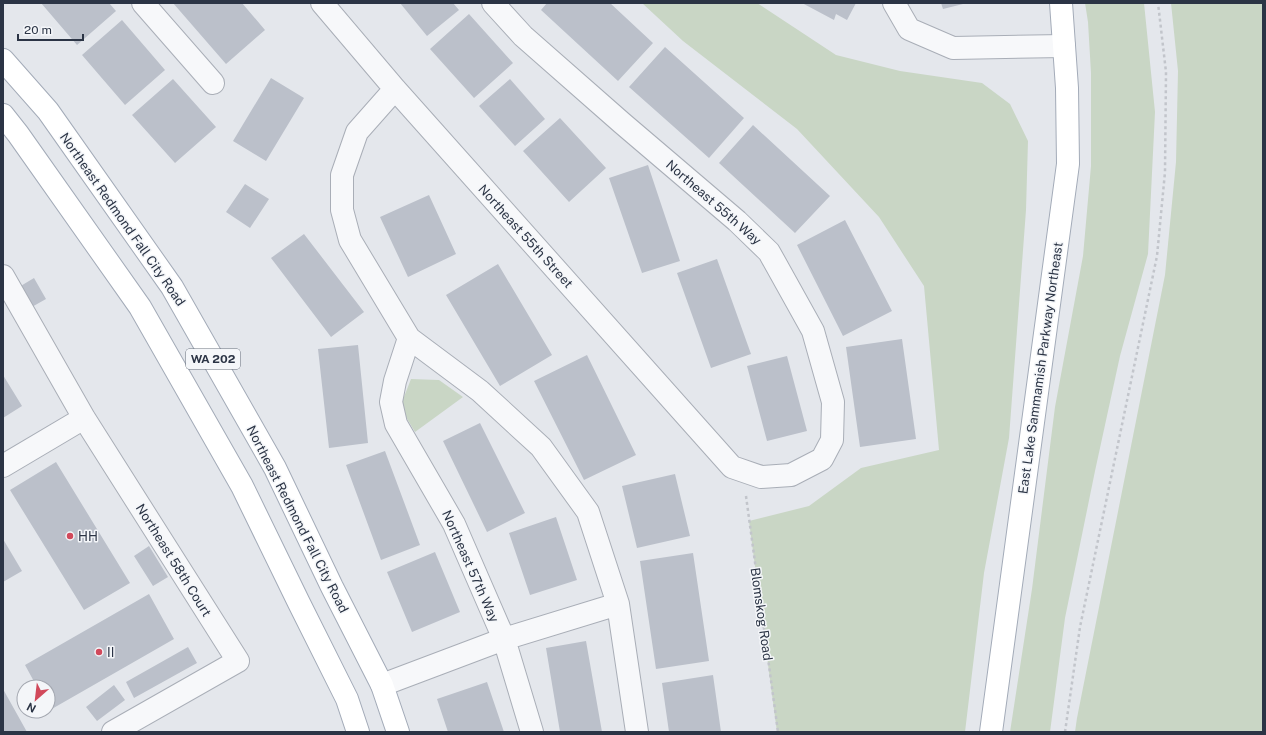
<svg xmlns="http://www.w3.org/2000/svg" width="1266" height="735" font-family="'Public Sans',sans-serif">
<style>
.green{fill:#c9d6c5}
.building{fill:#bbc0ca}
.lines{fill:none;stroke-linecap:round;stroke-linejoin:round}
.minor-casing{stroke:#a9aeb7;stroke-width:24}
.major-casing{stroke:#a3abb8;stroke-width:24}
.path{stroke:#c2c5cb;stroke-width:2.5;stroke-dasharray:3 3;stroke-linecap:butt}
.minor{stroke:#f7f8fa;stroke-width:22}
.major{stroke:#fff;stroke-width:22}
.poi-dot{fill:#d1495b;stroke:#f4f6f9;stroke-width:1.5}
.labels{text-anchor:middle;stroke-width:3;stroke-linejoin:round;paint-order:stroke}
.shield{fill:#f4f6f9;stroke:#676e7b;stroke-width:1}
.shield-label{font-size:12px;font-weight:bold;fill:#2b3445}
.street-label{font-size:13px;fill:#2b3445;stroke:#f4f6f9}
.poi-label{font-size:13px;fill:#2b3445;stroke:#f4f6f9;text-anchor:start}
</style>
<rect width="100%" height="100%" fill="#e4e7ec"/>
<path class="green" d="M642 3H757L836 55 900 71 982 83 1010 104 1028 141 1026 210 1009 438 984 573 965 732H777L749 521 809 506 861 468 939 450 924 286 879 217 797 129 683 41Z
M1085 3H1144L1155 112 1148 254 1120 356 1095 471 1065 618 1050 732H1010L1032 589 1055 407 1083 256 1091 166V73L1088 22Z
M1171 3H1263V732H1075L1077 718 1165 275 1176 162 1178 71Z
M411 379 439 380 463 397 415 432 400 407Z"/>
<path class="building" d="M41 3H109L116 11 77 45Z
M173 3H242L265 30 226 64Z
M400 3H453L459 10 427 36Z
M547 3H610L653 43 618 81 541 10Z
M802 3H856L847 20 836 14 834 20Z
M941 3H963V4L943 9Z
M469 14 513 63 474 98 430 49Z
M122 20 165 70 125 105 82 55Z
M665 47 744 118 709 158 629 87Z
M271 78 304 98 266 161 233 141Z
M173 79 216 127 175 163 132 115Z
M510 79 545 119 515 146 479 106Z
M560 118 606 168 569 202 523 151Z
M753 125 830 196 795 233 719 163Z
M648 165 680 261 642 273 609 178Z
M245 184 269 199 250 228 226 212Z
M429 195 456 254 408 277 380 217Z
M845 220 892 311 843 336 797 245Z
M304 234 364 312 331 337 271 258Z
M717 259 751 354 711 368 677 273Z
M498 264 552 355 500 386 446 295Z
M34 278 46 299 30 308 19 287Z
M902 339 916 439 860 447 846 347Z
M358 345 368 443 329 448 318 349Z
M587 355 636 455 584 480 534 381Z
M787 356 807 431 767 441 747 366Z
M3 375 22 406 3 418Z
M480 423 525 513 487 532 443 441Z
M385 451 420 545 381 560 346 465Z
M56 462 130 583 84 610 10 490Z
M675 474 690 536 637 548 622 486Z
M556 517 577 580 530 595 509 533Z
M3 539 22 571 3 582Z
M149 546 168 577 153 586 134 556Z
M435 552 460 612 412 632 387 572Z
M693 553 709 661 656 669 640 561Z
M149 594 174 639 50 710 48 707V687H37L25 665Z
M586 641 602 732H560L546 648Z
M188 647 197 663 134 698 126 682Z
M713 675 721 732H669L662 683Z
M487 682 504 732H448L437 699Z
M114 685 125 700 97 721 86 707Z
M3 689 27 732H3Z"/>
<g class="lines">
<g class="minor-casing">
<path id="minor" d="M143 3 213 83
M322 3 395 89 732 467 761 477 791 475 822 459 832 440 833 402 813 331 769 252 737 221 622 123 523 36 493 3
M894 3 909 29 953 48 1064 46
M395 89 357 132 342 175V210L350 240 409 338 480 391 541 447 588 512 618 604 637 732
M3 276 84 418 238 661 113 732
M409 338 395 381 391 402 396 424 454 524 504 639 532 732
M3 466 84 418
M382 685 504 639 618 604"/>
</g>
<g class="major-casing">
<path id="major" d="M3 60 48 111 172 287 275 468 332 587 382 685 398 732
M3 115 18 134 140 307 242 486 299 603 347 699 358 732
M991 732 1068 164 1067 88 1061 3"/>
</g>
<path class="path" d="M746 496 778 732
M1065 732 1080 627 1157 256 1165 172 1166 72 1158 3"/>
<use href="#minor" class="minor"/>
<use href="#major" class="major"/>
</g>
<g class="poi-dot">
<circle cx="70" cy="536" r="4"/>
<circle cx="99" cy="652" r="4"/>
</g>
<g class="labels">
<rect class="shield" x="186" y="349" width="54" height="20" rx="3"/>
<g class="shield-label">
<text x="213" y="363">WA 202</text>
</g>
<g class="street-label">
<text transform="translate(714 202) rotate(41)" y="5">Northeast 55th Way</text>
<text transform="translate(123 219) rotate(55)" y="5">Northeast Redmond Fall City Road</text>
<text transform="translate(526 236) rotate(48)" y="5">Northeast 55th Street</text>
<text transform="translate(1040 368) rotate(-82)" y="5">East Lake Sammamish Parkway Northeast</text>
<text transform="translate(298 519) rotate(63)" y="5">Northeast Redmond Fall City Road</text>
<text transform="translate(174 560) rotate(58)" y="5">Northeast 58th Court</text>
<text transform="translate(471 566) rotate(66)" y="5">Northeast 57th Way</text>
<text transform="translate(762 614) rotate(82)" y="5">Blomskog Road</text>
</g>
<g class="poi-label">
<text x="78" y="541">HH</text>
<text x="107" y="657">II</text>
</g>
</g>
<rect width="1266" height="735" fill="none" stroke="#2b3445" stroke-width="8"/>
<g transform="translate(36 699) rotate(208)"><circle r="19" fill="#f4f6f9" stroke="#a4a8b1"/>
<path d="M0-3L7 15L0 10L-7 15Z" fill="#d1495b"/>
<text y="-6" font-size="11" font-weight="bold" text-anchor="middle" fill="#2b3445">N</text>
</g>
<path d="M18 34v6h65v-6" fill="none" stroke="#2b3445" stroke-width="2"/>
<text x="24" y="34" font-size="12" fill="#2b3445" stroke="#f4f6f9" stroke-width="3" paint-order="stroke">20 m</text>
</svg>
